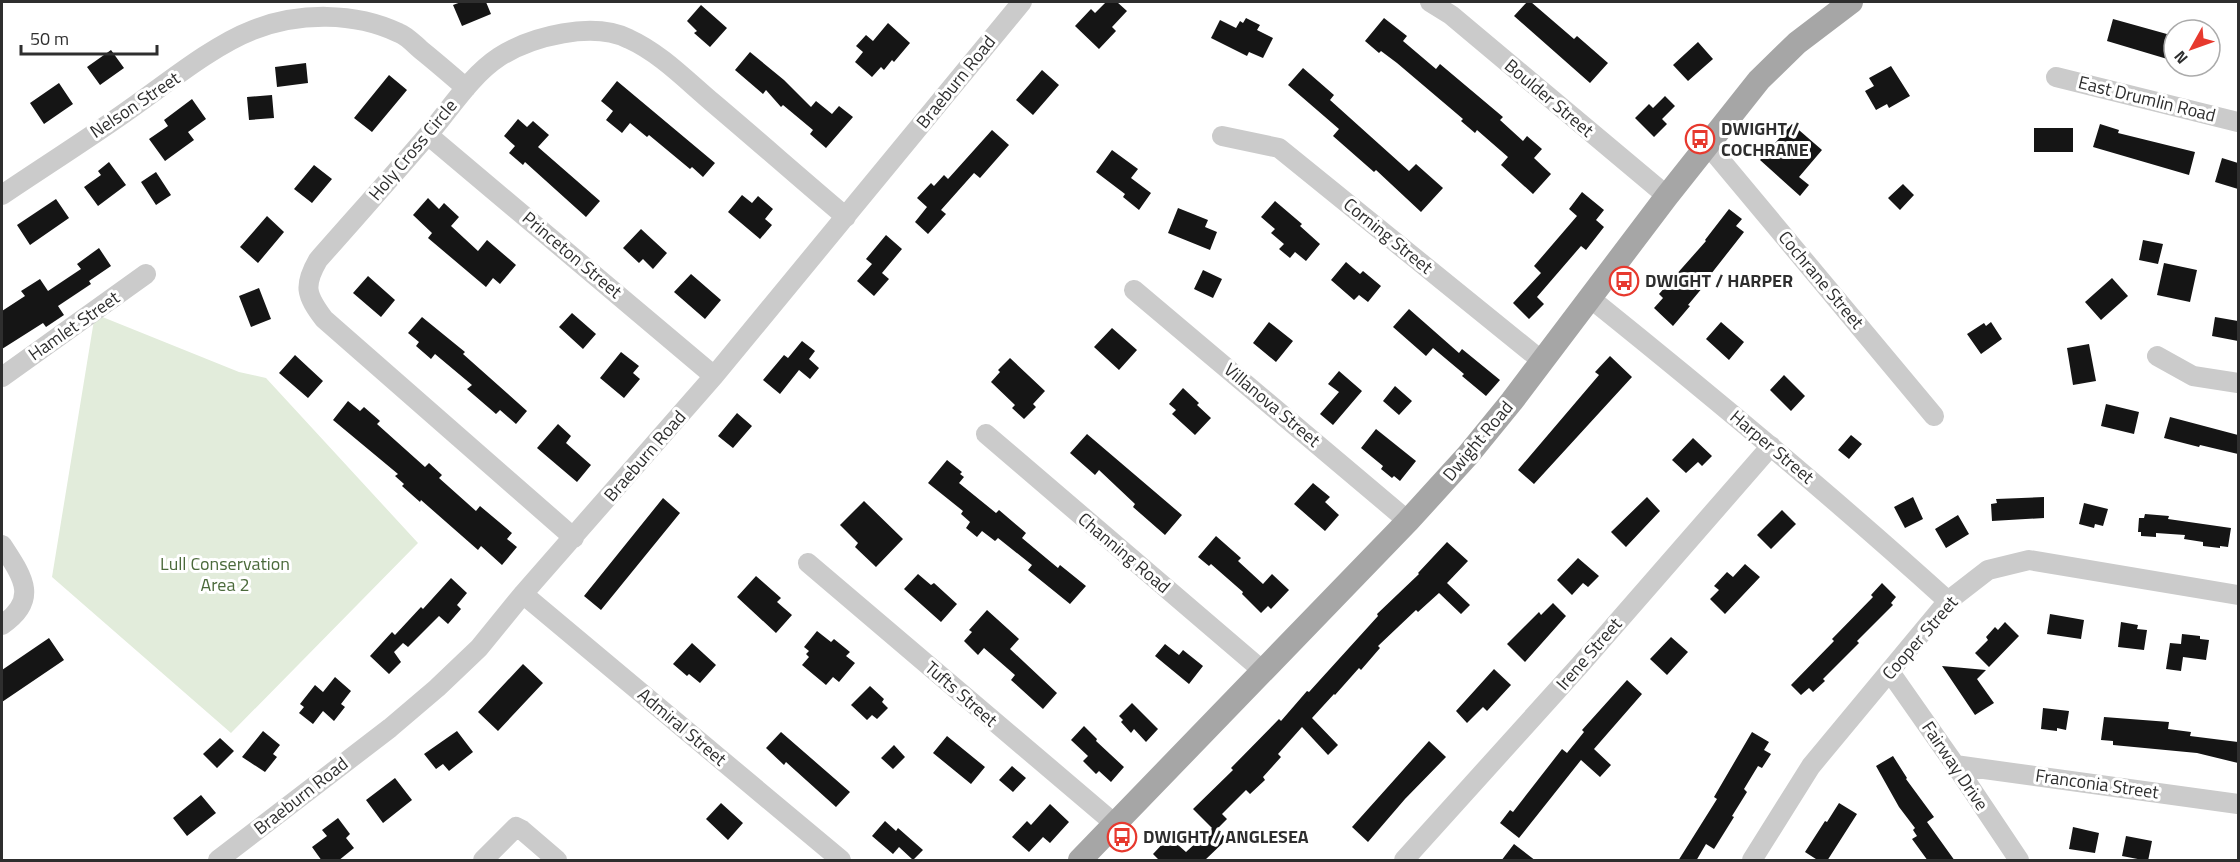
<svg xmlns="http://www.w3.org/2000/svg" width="2240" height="862" font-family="'Titillium Web',sans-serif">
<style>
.green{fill:#e2ecdb}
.building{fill:#151515}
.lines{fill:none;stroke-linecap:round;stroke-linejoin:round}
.minor{stroke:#cbcbcb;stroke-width:20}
.major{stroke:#a6a6a6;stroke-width:24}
.labels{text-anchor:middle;stroke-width:6;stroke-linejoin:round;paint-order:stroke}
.street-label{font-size:18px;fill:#2e2e2e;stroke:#fff}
.poi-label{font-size:18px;font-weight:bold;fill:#2e2e2e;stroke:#fff;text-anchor:start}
.park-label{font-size:18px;fill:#4b6a3b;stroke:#fff}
</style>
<rect width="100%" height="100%" fill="#fff"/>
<path class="green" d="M95 314 239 372 266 378 418 543 231 733 52 577Z"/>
<path class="building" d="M461 2H486L491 14 462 26 453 5Z
M1106 2H1117L1127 11 1112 27 1116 31 1099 49 1075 26 1091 9 1095 13Z
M1527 2H1531L1574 39 1577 36 1608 63 1590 83 1514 16Z
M701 5 727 28 710 47 694 33 697 31 687 21Z
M1246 18 1260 25 1257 30 1273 38 1263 58 1249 52 1247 56 1211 38 1220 20 1236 28 1240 21 1243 23Z
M1384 18 1407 36 1403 41 1436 69 1440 64 1503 117 1500 120 1523 141 1527 136 1542 149 1534 158 1551 174 1533 194 1501 165 1508 157 1477 130 1475 133 1461 121 1463 119 1397 63 1381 51 1379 53 1365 41Z
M2113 19 2174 36V61L2107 41Z
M888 23 910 43 894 62 892 60 884 70 881 67 872 77 855 62 863 52 856 46 866 35 873 41Z
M1698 42 1713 59 1688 81 1673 65Z
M111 50 124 68 100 85 87 67Z
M750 52 784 80 811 107 816 101 832 114 839 106 853 117 826 148 810 134 813 130 783 105 781 107 766 90 763 94 735 70Z
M306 63 308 83 277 87 275 67Z
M1891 66 1910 96 1889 108 1887 104 1876 110 1865 91 1874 86 1869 78Z
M1303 68 1334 95 1330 100 1409 171 1416 164 1443 188 1421 212 1376 170 1374 172 1333 136 1339 129 1288 85Z
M1042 70 1059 85 1033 115 1016 100Z
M389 75 407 90 372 132 354 118Z
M617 81 715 163 703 177 692 167 690 169 649 135 647 137 630 123 622 133 606 120 613 111 601 101Z
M59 83 73 104 44 124 30 103Z
M272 95 274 118 249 120 247 97Z
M1665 96 1675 106 1662 119 1667 124 1654 137 1635 118 1649 104 1653 108Z
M192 99 206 119 188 132 194 140 165 161 149 139 168 126 164 120Z
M518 119 527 127 533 121 549 135 538 147 600 201 586 217 525 162 523 165 509 153 515 146 504 136Z
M1792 124 1822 150 1799 177 1809 185 1800 196 1760 160Z
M2100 124 2119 130 2118 133 2195 152 2189 175 2093 147Z
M2034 128H2073V152H2034Z
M992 130 1009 145 980 178 974 173 941 210 946 214 928 234 915 222 927 207 917 198 931 183 934 186 944 175 948 179Z
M1112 150 1138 169 1131 178 1151 193 1139 210 1123 197 1125 194 1096 172Z
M2222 158 2238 163V189L2215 182Z
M109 162 126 185 98 206 84 187 101 175 98 171Z
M314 165 332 179 312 203 294 189Z
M156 172 171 195 156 205 141 182Z
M1903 184 1914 195 1900 210 1888 198Z
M1582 192 1604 210 1596 220 1604 227 1586 250 1581 246 1537 297 1544 304 1529 319 1513 303 1541 273 1534 266 1577 216 1569 209Z
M742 195 752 203 758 196 773 209 765 219 772 225 760 239 728 212Z
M428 198 439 209 444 203 459 217 451 226 478 251 487 240 516 265 500 284 493 278 486 287 428 238 432 233 413 215Z
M56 199 69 218 30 245 17 225Z
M1275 201 1302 224 1300 226 1320 244 1306 261 1295 252 1290 258 1279 249 1284 244 1271 233 1275 229 1261 217Z
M1178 208 1208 220 1205 227 1217 232 1210 250 1168 233Z
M1729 209 1742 219 1736 226 1744 232 1711 274 1713 275 1688 305 1690 306 1673 326 1654 308 1663 298 1659 294 1706 241 1705 240Z
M267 216 284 232 258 263 240 247Z
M641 229 667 253 653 269 643 259 639 263 623 248Z
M886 235 902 249 882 273 889 279 874 296 857 281 872 264 866 259Z
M2143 240 2163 244 2158 264 2139 260Z
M99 248 111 266 89 281 91 284 58 306 64 315 46 327 43 323 2 349V311L25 296 21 291 40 279 48 291 81 269 77 264Z
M1346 262 1360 274 1363 271 1381 286 1368 302 1359 295 1354 300 1331 280Z
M2164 263 2197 270 2190 302 2157 295Z
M1203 270 1222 279 1213 298 1194 289Z
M691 274 721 300 705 319 674 292Z
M368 276 395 300 381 317 353 293Z
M2112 278 2128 296 2101 320 2085 302Z
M259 288 271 319 251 327 239 296Z
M1409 309 1459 353 1462 349 1500 380 1486 396 1462 376 1464 374 1433 348 1426 356 1393 327Z
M572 313 596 334 583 349 559 327Z
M422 317 465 352 463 354 527 411 516 424 500 410 496 414 467 389 472 385 435 354 431 359 416 346 419 342 408 333Z
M2215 317 2238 321V341L2212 336Z
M1269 322 1293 341 1276 362 1253 343Z
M1721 322 1744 342 1729 360 1706 339Z
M1991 322 2002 339 1981 354 1967 334 1984 323 1986 326Z
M1112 328 1137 350 1119 370 1094 347Z
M802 341 815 351 809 359 819 368 810 379 799 370 780 394 763 380 784 355 788 358Z
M2089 344 2096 381 2073 385 2067 348Z
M621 352 639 366 633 373 640 379 624 398 600 378Z
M295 355 323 381 308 398 279 373Z
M1610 356 1632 377 1534 484 1518 470 1599 375 1595 372Z
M1010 358 1045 391 1033 404 1036 407 1024 419 1012 408 1015 405 991 382 1000 372 998 370Z
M1339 371 1362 391 1333 425 1320 414 1339 392 1328 384Z
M1784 375 1805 396 1791 411 1770 390Z
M1395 386 1412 401 1399 415 1383 401Z
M1183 388 1199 403 1197 405 1211 418 1195 435 1172 414 1176 410 1169 404Z
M348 401 360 411 364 407 380 421 377 424 425 467 429 463 442 475 439 478 476 511 480 506 512 533 507 539 517 547 502 565 481 546 478 550 421 500 420 502 402 486 404 484 395 476 398 474 333 420Z
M2106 404 2139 412 2134 434 2101 426Z
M737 413 752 426 733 448 718 436Z
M2170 417 2238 435V454L2200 445 2199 447 2164 438Z
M558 424 571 436 566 443 591 465 577 482 537 448Z
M1376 429 1416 461 1400 481 1394 476 1392 478 1381 469 1383 466 1361 448Z
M1087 434 1182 515 1165 535 1133 507 1135 504 1099 470 1095 475 1070 453Z
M1851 435 1862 444 1849 459 1838 450Z
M1693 438 1712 456 1702 466 1698 462 1686 473 1672 460Z
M947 460 962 472 960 474 964 477 959 483 996 513 999 510 1026 533 1022 538 1058 568 1060 565 1086 586 1070 604 1028 570 1032 565 998 538 995 541 982 531 977 537 966 528 970 522 961 514 963 511 928 483Z
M1313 483 1330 497 1325 502 1339 515 1325 531 1294 504Z
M1647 497 1660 511 1626 547 1611 532Z
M1913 497 1923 519 1905 528 1894 507Z
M2044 497V518L1992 521 1991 504 1997 503 1996 499Z
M663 498 680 513 601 610 584 596Z
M864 501 903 539 876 567 855 547 858 543 840 525Z
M2084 503 2108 509 2103 526 2095 524 2094 528 2079 524Z
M1782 510 1796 524 1771 549 1757 535Z
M2145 514 2169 516 2168 519 2231 528 2228 547 2220 546V548L2203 546V542L2184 539 2185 535 2156 533V537L2141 536V532H2138L2139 518H2144Z
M1958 515 1969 534 1946 548 1935 529Z
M1216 536 1241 558 1238 561 1263 584 1272 574 1289 590 1271 609 1268 606 1261 613 1242 594 1243 592 1211 564 1209 566 1198 557Z
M1447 542 1468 561 1447 583 1470 605 1461 614 1439 593 1418 612 1416 610 1378 646 1380 648 1361 670 1359 668 1335 695 1334 694 1312 718 1338 745 1328 755 1302 727 1278 754 1281 757 1263 777 1265 780 1250 794 1246 790 1222 814 1227 819 1217 829 1227 839 1204 861H1160L1153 854 1169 837 1186 852 1212 828 1193 809 1233 770 1231 768 1279 719 1281 721 1307 691 1309 692 1378 616 1377 614 1419 574 1418 573Z
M1578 558 1599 576 1588 587 1583 583 1572 595 1557 580Z
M1745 564 1760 577 1725 614 1710 599 1719 590 1714 586 1727 572 1733 577Z
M918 574 931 585 934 583 957 604 941 622 904 589Z
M756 576 781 598 777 602 792 615 776 633 737 597Z
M451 578 467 593 457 605 461 609 448 624 439 616 408 647 403 643 394 652 401 662 389 674 370 656 392 632 395 635 421 607 423 609Z
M1882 583 1896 597 1891 603 1893 605 1857 641 1859 643 1823 679 1825 681 1813 692 1809 688 1801 695 1791 685 1834 641 1832 639 1873 597 1871 595Z
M1553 603 1566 616 1525 662 1507 644 1539 612 1541 615Z
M987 610 1019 639 1010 649 1057 693 1043 709 1011 680 1015 675 984 648 978 655 964 641 972 632 969 630Z
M2050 614 2084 620 2081 639 2047 634Z
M2005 622 2019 636 1989 667 1975 653 1988 640 1986 637 1995 627 1998 630Z
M2121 622 2138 625 2137 629 2147 630 2144 650 2118 647Z
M817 631 831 642 834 639 850 652 846 656 855 663 839 682 833 677 826 685 802 665 809 657 806 654 809 651 804 647Z
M2182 634 2200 636V639L2209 640 2206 660 2183 657 2181 671 2166 669 2170 643 2181 644Z
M1671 637 1688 652 1667 675 1650 659Z
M49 638 64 660 2 702V670Z
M692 643 716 665 700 683 689 674 687 676 673 664Z
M1165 644 1179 655 1183 650 1203 666 1189 684 1155 656Z
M523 664 543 683 498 731 478 712Z
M1942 666 1986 670 1977 679 1994 703 1975 715Z
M1494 669 1511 685 1487 711 1483 707 1467 723 1456 711Z
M335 677 351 691 341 704 345 707 334 721 323 711 313 724 299 713 304 707 300 704 315 685 323 692Z
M1627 680 1642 694 1594 749 1611 765 1600 777 1581 760 1519 838 1500 823 1510 810 1513 812 1562 749 1567 753 1584 732 1582 730Z
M870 686 884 699 882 702 888 708 877 719 872 715 867 720 851 705Z
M1132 703 1158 729 1146 742 1134 729 1131 733 1121 722 1123 720 1119 716Z
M2043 708 2069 711 2066 730 2057 728V731L2041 729Z
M2104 717 2169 722 2168 729 2191 732 2190 736 2238 742V763L2197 753 2113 745V741L2101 740Z
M1084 726 1097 739 1096 741 1124 767 1111 782 1099 771 1096 774 1083 761 1088 756 1071 740Z
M263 731 280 745 273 754 277 757 265 772 242 757Z
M457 731 473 752 449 771 443 764 436 769 424 754Z
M781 732 850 792 836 807 786 762 784 765 766 748Z
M1752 732 1769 742 1764 750 1771 754 1762 768 1758 766 1744 789 1747 792 1732 816 1734 817 1714 849 1706 844 1696 861H1678L1717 799 1714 797Z
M947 736 985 767 971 784 933 753Z
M220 738 234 751 217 768 203 754Z
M1429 741 1446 757 1405 799 1368 842 1352 827Z
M894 745 905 757 893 769 881 758Z
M1893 756 1907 778 1906 779 1934 817 1927 822 1955 861H1928L1912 839 1917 836 1913 830 1915 828 1899 807 1876 766Z
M1012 766 1026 778 1013 792 999 780Z
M395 778 412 800 383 823 366 800Z
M201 795 216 813 187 836 173 818Z
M721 803 743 823 728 840 706 819Z
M1839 803 1857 814 1827 861H1819L1805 852 1825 821 1827 822Z
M1050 804 1069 822 1050 843 1043 837 1029 852 1012 837 1027 821 1031 825Z
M338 818 350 834 346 838 354 848 338 861H322L312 847 327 836 322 830Z
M885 821 896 831 898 828 923 850 913 860 899 847 893 854 872 836Z
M2073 827 2099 833 2095 853 2069 849Z
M2126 836 2152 841 2148 861 2122 856Z
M1514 844 1536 861H1501Z"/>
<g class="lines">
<path class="minor" d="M1430 2 1451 15 1667 196
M2056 77 2238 122
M428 135 714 376
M1222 136 1279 148 1542 361
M1707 144 1934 416
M2 195C42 168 83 142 123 114 161 88 211 46 253 30 299 12 355 12 399 33 407 36 414 44 421 50 436 62 451 75 466 88
M1134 290 1408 521
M1590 298C1712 396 1832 496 1948 601
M2157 356 2193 376 2238 383
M2 377 146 274
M986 434 1263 671
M574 538 324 319C306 295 303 286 318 260 354 219 391 178 426 137 450 110 469 77 499 57 532 36 593 21 629 39 660 53 686 80 712 102 757 140 801 179 846 217
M2 545C22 576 40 599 2 625
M808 563 1115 824
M523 594 841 860
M1890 672 1958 769 2019 860
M1955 765 2238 804
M218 860 390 728 437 688 479 648 523 594 714 376 1022 2
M483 860 516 827 522 830 557 860
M1404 860 1580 665 1771 446
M1752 860 1811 766 1948 601 1988 570 2029 560 2238 595"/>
<path class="major" d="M1080 860 1408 521 1468 455 1512 401 1667 196 1759 80 1797 43 1851 2"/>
</g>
<defs>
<g id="bus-ring" transform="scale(1.5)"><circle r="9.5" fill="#fff" stroke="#e7392e" stroke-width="1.5"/><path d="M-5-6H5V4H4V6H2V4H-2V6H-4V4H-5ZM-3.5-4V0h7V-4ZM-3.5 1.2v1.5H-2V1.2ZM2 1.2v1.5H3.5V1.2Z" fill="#e7392e"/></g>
</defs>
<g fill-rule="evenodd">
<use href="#bus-ring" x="1700" y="139"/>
<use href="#bus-ring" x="1624" y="281"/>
<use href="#bus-ring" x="1122" y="837"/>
</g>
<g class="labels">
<g class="street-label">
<text transform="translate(956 82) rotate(-51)" y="6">Braeburn Road</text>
<text transform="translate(1549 98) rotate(40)" y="6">Boulder Street</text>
<text transform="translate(2147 99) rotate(14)" y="6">East Drumlin Road</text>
<text transform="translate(135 105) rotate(-34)" y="6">Nelson Street</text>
<text transform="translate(413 150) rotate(-50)" y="6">Holy Cross Circle</text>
<text transform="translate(1388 236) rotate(39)" y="6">Corning Street</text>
<text transform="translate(572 255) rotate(40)" y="6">Princeton Street</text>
<text transform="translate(1821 280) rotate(50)" y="6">Cochrane Street</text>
<text transform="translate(74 326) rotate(-35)" y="6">Hamlet Street</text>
<text transform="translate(1272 405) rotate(40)" y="6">Villanova Street</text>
<text transform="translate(1478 441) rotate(-50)" y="6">Dwight Road</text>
<text transform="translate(1772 447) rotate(40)" y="6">Harper Street</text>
<text transform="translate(645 456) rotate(-49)" y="6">Braeburn Road</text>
<text transform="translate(1124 553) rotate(40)" y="6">Channing Road</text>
<text transform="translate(1920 638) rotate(-49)" y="6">Cooper Street</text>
<text transform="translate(1589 654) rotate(-49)" y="6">Irene Street</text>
<text transform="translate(961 694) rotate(41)" y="6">Tufts Street</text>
<text transform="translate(682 727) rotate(40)" y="6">Admiral Street</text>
<text transform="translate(1955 766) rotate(56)" y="6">Fairway Drive</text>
<text transform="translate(2097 784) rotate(8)" y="6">Franconia Street</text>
<text transform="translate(301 796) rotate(-38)" y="6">Braeburn Road</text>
</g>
<g class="poi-label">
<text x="1721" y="135">DWIGHT /<tspan x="1721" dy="21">COCHRANE</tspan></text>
<text x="1645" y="287">DWIGHT / HARPER</text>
<text x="1143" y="843">DWIGHT / ANGLESEA</text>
</g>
<g class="park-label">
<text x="225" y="570">Lull Conservation<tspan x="225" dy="21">Area 2</tspan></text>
</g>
</g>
<rect width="2240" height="862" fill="none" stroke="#2e2e2e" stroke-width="6"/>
<g transform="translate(2192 48) rotate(230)"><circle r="28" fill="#ffffff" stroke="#ababab" stroke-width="1.5"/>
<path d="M0-4.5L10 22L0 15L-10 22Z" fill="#e7392e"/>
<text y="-9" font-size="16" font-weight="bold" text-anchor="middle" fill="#2e2e2e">N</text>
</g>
<path d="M21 45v9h136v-9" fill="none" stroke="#2e2e2e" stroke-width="3"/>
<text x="30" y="45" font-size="18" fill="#2e2e2e" stroke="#ffffff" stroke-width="4.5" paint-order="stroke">50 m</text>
</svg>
